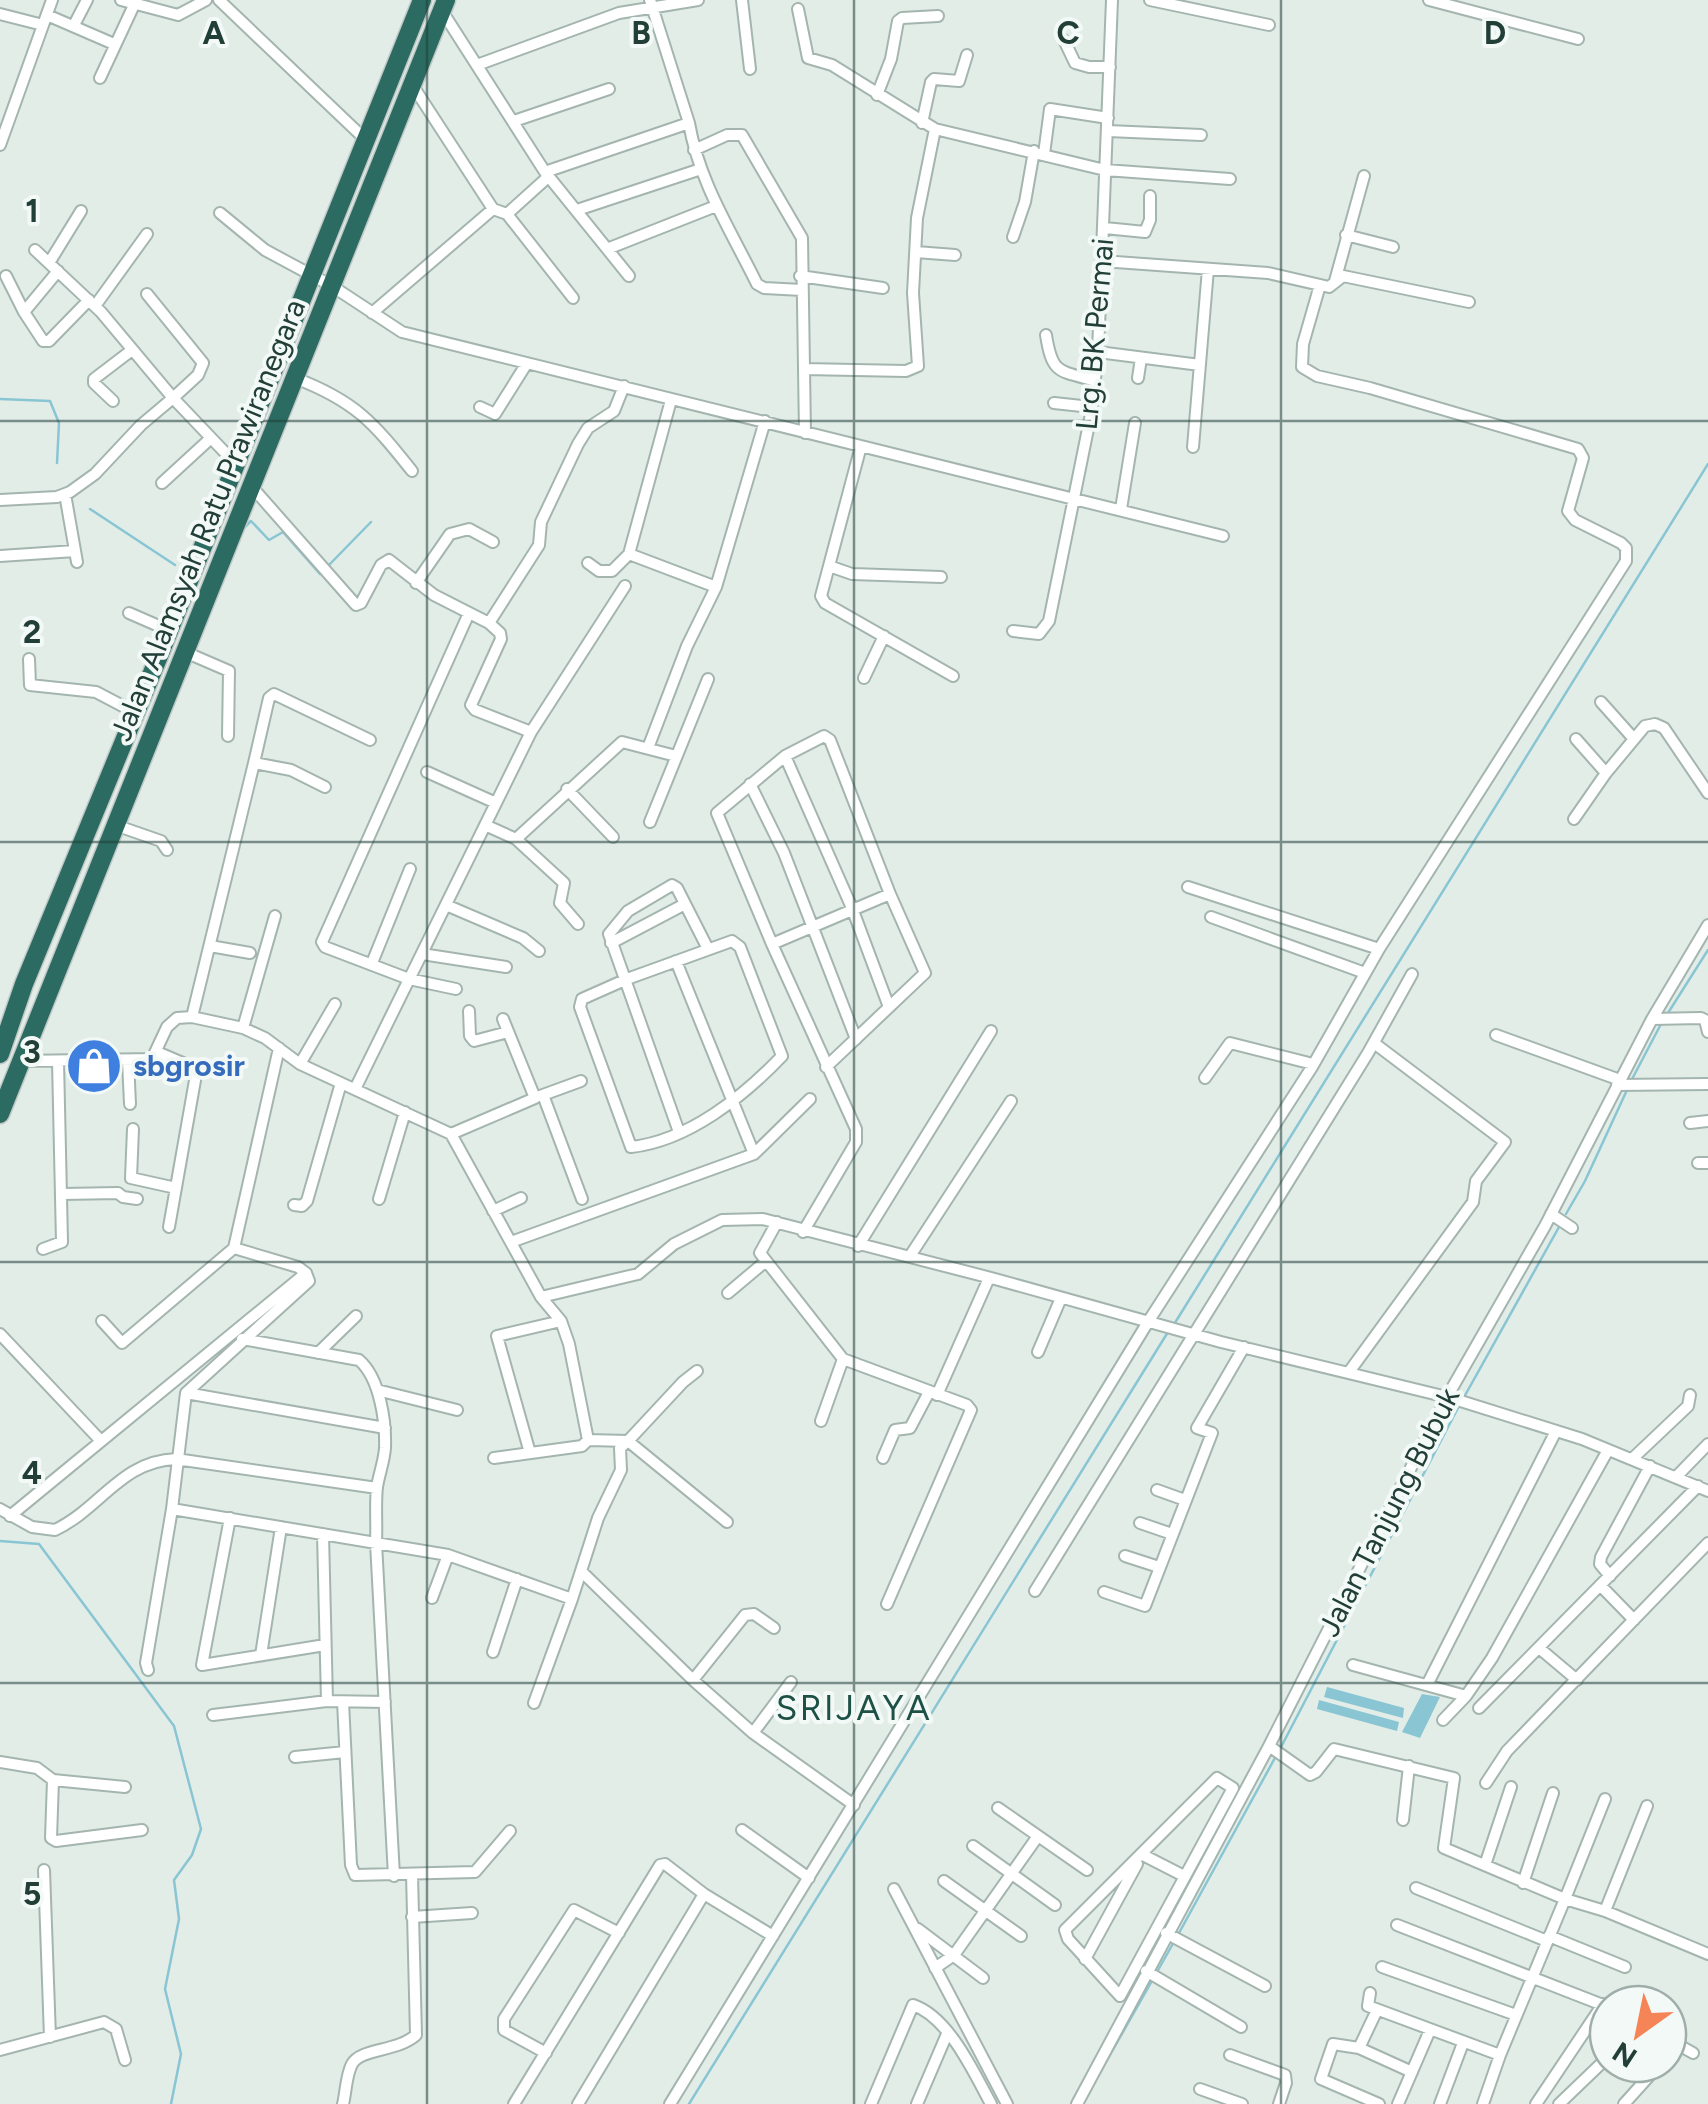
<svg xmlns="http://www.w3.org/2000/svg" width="1708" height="2104" font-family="Figtree,sans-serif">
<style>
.water{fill:#89c5d3}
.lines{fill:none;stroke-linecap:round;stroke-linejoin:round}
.stream{stroke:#89c5d3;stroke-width:2.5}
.street-casing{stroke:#a4b5af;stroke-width:14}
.highway-casing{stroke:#c1c9c7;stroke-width:21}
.street{stroke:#fff;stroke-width:10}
.highway{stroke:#2c6b61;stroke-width:18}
.grid{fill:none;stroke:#213e37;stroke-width:2.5;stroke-opacity:0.55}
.labels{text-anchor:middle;stroke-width:8;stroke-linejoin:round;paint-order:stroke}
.street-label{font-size:30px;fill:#213e37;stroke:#f3f9f6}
.shop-label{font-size:30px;font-weight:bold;fill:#366cbe;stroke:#f3f9f6;text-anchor:start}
.quarter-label{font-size:35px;letter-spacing:2.5px;fill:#1d5146;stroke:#f3f9f6}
.grid-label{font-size:32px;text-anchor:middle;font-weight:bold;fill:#213e37;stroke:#f3f9f6;stroke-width:8;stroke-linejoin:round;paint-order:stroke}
</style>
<rect width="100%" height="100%" fill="#e2ede8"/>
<path class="water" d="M1327 1687 1404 1708 1403 1718 1324 1697Z
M1422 1694 1440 1697 1420 1738 1402 1732Z
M1319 1700 1399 1722 1397 1731 1317 1709Z"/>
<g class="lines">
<path class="stream" d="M0 399 50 401 59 423 57 463
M90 509 175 565
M243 529 251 521 269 540 283 532 320 574
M328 566 371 522
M1668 1013 1708 950
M1630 1083 1661 1024
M1566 1214 1585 1181 1627 1090
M1173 1326 1708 464
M1463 1399 1559 1227
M0 1541 39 1544 174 1726 201 1829 192 1855 174 1880 179 1919 165 1989 181 2054 171 2104
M1280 1749 1459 1406
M1179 1933 1276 1756
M1157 1972 1175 1940
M1090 2090 1153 1979
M689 2104 1168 1332"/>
<g class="street-casing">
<path id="street" d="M121 0 178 15 206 0
M219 0 367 141
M742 0 750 69
M1150 0 1269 25
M1429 0 1578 39
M798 9 808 58 832 65 935 129 1105 170 1230 179
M442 11 545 172 629 276
M0 14 43 25
M47 15 114 44
M74 25 87 0
M1064 40 1075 63 1089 67H1110
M477 65 619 13 698 0
M100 78 134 5
M413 86 493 209
M877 95 891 59 898 21 902 18 938 16
M514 121 609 89
M689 123C699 182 731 231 757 284L764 288 802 290
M922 123 931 82 934 79 959 81 967 55
M1108 131 1201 135
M0 145 52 0
M694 150 727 135H742L802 238 805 433
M1044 154 1050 109 1108 118
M545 172 689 123 650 0
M577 210 701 169
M220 213 265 250 332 286 402 332 1223 536
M507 214 573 298
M1105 228 1145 232 1150 220V196
M1346 235 1393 247
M1013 237 1025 202 1034 151
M607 249 716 206
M35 250 101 312 173 398 198 375 203 363 147 294
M916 252 955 255
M1102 261 1268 273 1329 287 1343 276 1469 302
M49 263 81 211
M58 271 24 312 43 341H49L89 300
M6 276 24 312
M800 276 883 288
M1335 281 1364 176
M95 306 147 234
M372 313 493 209 507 214 548 177
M1046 335C1052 373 1058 371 1093 380
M1098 352 1200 365
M804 369 906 371 918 366 913 293 917 218 935 129
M295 378C355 401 373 422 412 471
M1138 378 1141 358
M671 400 629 554 716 587
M113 401 94 383V379L132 350
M1054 403 1091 407
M480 407 495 414 527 363
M861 446 821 596 825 603 953 676
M1193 447 1208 269
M162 483 211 438
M252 487 356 605 361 603 381 565 389 560 434 595 489 623
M65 494 77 562
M0 500 57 497 70 492 95 474 141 425 173 398 235 463
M1121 509 1135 423
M0 556 75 551
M588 563 599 571H612L629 554
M829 566 852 574 941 577
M416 583 450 534 469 529 493 542
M129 613 168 630
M1013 631 1039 634 1049 621 1091 414 1098 352 1112 0
M185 652 229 671 228 736
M29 659 30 685 96 692 136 713
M864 678 884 636
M1601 702 1634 739
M531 732 625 586
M1576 739 1606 773 1645 726 1655 724 1664 728 1708 793
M648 748 687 646 716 587 765 421
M785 756 852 908 889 1007
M254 763 269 698 274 694 370 740
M427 772 496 803
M750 784 784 853 856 1039
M567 789 613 837
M1574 819 1606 773
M650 822 708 679
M115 825 161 841 167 850
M485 825 516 839 622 742 676 756
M516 839 564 883 560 903 578 924
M1188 887 1379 949
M446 905 523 938 539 951
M1211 917 1365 973
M732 941 740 947 782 1056C744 1096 688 1141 631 1147L580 1007 582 999 627 979Z
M611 943 685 904
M772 944 890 894
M210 946 250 953
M422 954 506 967
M676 961 754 1154
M372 963 410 869
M456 989 409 979 325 947 322 942 469 613
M469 1011 470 1036 474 1041 508 1032
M192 1017 254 763 291 770 325 787
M1652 1019 1701 1018 1705 1020 1708 1032
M243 1028 275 916
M1496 1035 1620 1080
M157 1052 197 1069 169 1227
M128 1060 130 1104
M21 1061 152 1059 167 1027 177 1018 192 1017 243 1028 265 1038 300 1064 451 1134 541 1297 561 1321 569 1344 588 1440
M300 1064 335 1004
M1205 1078 1230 1043 1313 1064
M1617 1085 1708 1084
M355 1089 531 732 475 710 471 705 501 639 500 633 489 623 539 545 541 522 578 444 588 428 614 411 624 386
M543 1095 582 1199
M540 1096 581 1081
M1690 1123 1708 1121
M133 1129 131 1178 176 1188
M679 1132 609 934 628 911 672 885 677 888 708 949
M451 1134 535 1098 503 1019
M1698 1163H1708
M63 1194 118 1193 123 1197 137 1199
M379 1199 405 1112
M294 1205 302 1206 307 1201 341 1083
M493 1211 521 1198
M1551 1214 1572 1228
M777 1222 760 1253 843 1359 967 1405 971 1410 887 1604
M803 1232 856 1142V1129L772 944 717 813 785 756 824 736 830 740 890 894 925 973 826 1067
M511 1242 754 1154 810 1099
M858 1246 991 1031
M43 1249 62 1242 58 1061
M910 1256 1011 1101
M728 1293 766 1261
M541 1297 638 1274 674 1244 722 1220 763 1219 995 1279 1221 1342 1451 1398 1582 1439 1708 1491
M102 1321 122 1343 234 1248 279 1048
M0 1334 101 1441
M242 1339 359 1360C380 1378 386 1422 385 1448 384 1462 379 1474 377 1487 375 1505 377 1525 376 1543L394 1876
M1038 1352 1061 1298
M318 1353 356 1316
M1349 1372 1473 1202 1476 1181 1505 1142 1374 1043
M377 1390 457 1410
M186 1393 385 1428
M937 1395 989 1278
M821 1421 843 1359
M530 1453 497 1336 561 1321
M494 1458 582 1446 588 1440 628 1441 683 1382 697 1371
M883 1458 895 1430 910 1428 929 1392
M1632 1459 1688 1406 1690 1395
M1677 1476 1708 1444
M1157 1490 1185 1500
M0 1509 32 1527 55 1530C101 1508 121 1461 176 1459L377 1488
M172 1509 448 1555 572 1599 598 1518 621 1470 620 1448 628 1441 727 1522
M10 1516 306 1273
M230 1518 202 1665 325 1645
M1140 1523 1172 1534
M323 1534 327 1701
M1125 1556 1159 1567
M581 1571 693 1680 753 1733 854 1805
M1610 1576 1600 1564 1601 1557 1650 1466
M1600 1585 1634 1620
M1035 1591 1368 1053 1412 974
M1104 1592 1145 1606 1212 1433 1197 1428 1244 1347
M432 1598 448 1555
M1539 1648 1577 1680
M493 1652 517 1579
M261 1655 281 1527
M1353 1665 1466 1696
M148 1670 146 1663 172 1509 186 1393 309 1281 306 1273 298 1267 234 1248
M693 1680 745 1615 754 1614 774 1628
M1427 1685 1556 1431
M343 1702 351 1865 355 1875 475 1872 510 1831
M534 1703 572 1599
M1479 1708 1698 1486
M213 1715 327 1701 385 1702
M1443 1720 1466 1696 1492 1658 1608 1450
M753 1733 791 1682
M1269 1746 1310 1775 1316 1772 1334 1749 1454 1778 1444 1848 1565 1899 1605 1799
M295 1757 345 1752
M0 1762 37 1768 53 1780 125 1787
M1217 1778 1233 1788 1120 1996 1068 1939 1065 1930Z
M53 1780 51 1838 56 1841 142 1830
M1486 1783 1507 1751 1708 1543
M998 1808 1087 1870
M1403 1820 1409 1766
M742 1830 809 1878
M973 1846 1055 1905
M1143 1855 1184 1876
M1485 1865 1511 1787
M44 1870 50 2037
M944 1881 1021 1936
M1523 1883 1553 1793
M1416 1888 1547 1941
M894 1889 1007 2104
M1605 1911 1647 1806
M412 1917 472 1913
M1397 1925 1608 2007
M918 1929 983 1978
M1166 1933 1265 1986
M1549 1936 1625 1967
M1085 1959 1137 1864
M1382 1967 1516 2015
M935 1968 954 1955 1038 1836
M1146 1971 1241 2027
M1370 1993 1368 2006 1500 2055
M1377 2010 1359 2048 1333 2044 1321 2079 1379 2104
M1668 2039 1693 2053
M1359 2048 1412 2072
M0 2050 104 2022 116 2029 125 2060
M546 2053 504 2030V2019L574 1910 619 1933
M1230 2055 1285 2075 1286 2083 1279 2104
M1200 2089 1242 2104
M343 2104C346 2092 346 2075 352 2064 361 2048 397 2052 416 2035L412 1874
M514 2104 660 1865 665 1864 704 1894 773 1936
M578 2104 704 1894
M670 2104 1148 1322 1312 1067 1379 949 1626 561V548L1621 543 1575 520 1568 511 1583 458 1578 449 1370 388 1317 376 1302 367 1303 344 1320 285
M871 2104 913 2005C949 2017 974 2073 991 2104
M917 2104 947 2034
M1077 2104 1269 1746 1447 1397 1545 1226 1652 1019 1708 925
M1398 2104 1430 2030
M1440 2104 1463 2043
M1483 2104 1500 2055 1565 1899 1605 1911 1708 1954
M1536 2104 1603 2004
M1559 2104 1608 2057
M1624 2104 1660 2064"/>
</g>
<g class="highway-casing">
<path id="highway" d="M0 1054 24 984 159 656 422 0
M0 1114 446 0"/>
</g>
<use href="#street" class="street"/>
<use href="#highway" class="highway"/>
</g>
<path class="grid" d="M427 0V2104M854 0V2104M1281 0V2104M0 421H1708M0 842H1708M0 1262H1708M0 1683H1708"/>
<defs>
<g id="shop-disc" transform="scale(2.875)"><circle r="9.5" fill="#3f7fe0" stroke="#f3f9f6"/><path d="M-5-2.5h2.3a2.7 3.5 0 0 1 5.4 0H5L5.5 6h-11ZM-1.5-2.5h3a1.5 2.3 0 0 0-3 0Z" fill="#fff"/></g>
</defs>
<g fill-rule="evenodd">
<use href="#shop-disc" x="94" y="1066"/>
</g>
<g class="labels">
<g class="street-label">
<text transform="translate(1095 334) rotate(-85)" y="10">Lrg. BK Permai</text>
<text transform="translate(208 520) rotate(-68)" y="10">Jalan Alamsyah Ratu Prawiranegara</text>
<text transform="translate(1389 1512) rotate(-63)" y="10">Jalan Tanjung Bubuk</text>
</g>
<g class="shop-label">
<text x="133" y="1076">sbgrosir</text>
</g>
<g class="quarter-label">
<text x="854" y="1720">SRIJAYA</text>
</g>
</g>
<g class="grid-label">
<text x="214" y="44">A</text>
<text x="641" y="44">B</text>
<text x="1068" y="44">C</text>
<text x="1495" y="44">D</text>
<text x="32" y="222">1</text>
<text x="32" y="643">2</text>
<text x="32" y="1063">3</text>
<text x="32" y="1484">4</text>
<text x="32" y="1905">5</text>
</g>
<g transform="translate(1638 2034) rotate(213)"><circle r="48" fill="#f3f9f6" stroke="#9faeaa" stroke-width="2.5"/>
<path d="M0-8L18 38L0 25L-18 38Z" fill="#f58457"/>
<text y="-15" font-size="28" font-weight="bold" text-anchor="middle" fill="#213e37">N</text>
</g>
</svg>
